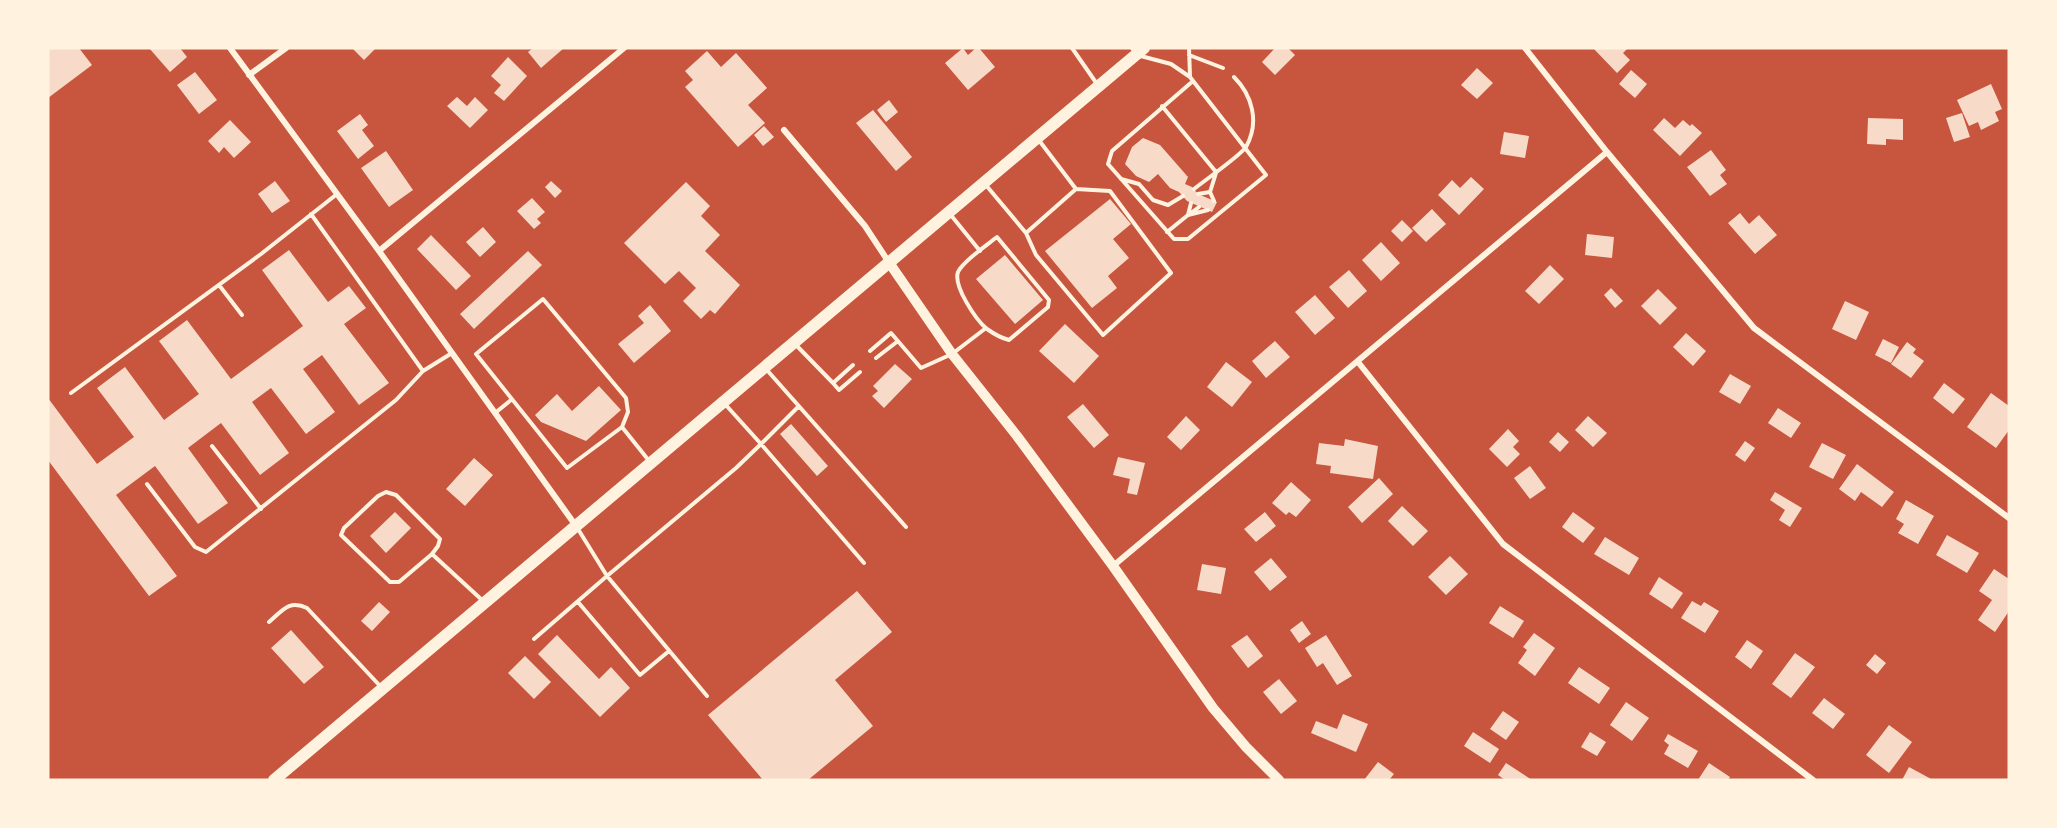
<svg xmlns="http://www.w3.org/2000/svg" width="2057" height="828" font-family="Manrope,sans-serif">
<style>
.building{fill:#f7dbc8}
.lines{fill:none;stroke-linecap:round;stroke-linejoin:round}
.service{stroke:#fff3e0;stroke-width:4}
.minor{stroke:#fff3e0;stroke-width:6}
.tertiary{stroke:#fff3e0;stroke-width:10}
.primary{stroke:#fff3e0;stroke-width:12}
</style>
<rect width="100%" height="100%" fill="#c8553d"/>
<path class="building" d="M48 48H79L92 65 48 98Z
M149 48H180L187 57 170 72Z
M352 48H376L364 60Z
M533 48H564L541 68 528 52Z
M963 48 968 55 976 48H979L995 67 968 90 945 63Z
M1275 48H1288L1295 55 1275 75 1262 62Z
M1593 48H1628L1623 53 1630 60 1617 73Z
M707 51 721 67 736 53 767 88 748 105 765 123 738 147 685 87 693 80 685 71Z
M508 57 527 76 504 101 494 93 501 85 491 76Z
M1477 68 1493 83 1477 99 1461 85Z
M1631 70 1647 84 1635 98 1619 84Z
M195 72 217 100 199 114 177 85Z
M1991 84 2002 109 1995 112 1999 121 1981 130 1978 122 1969 126 1957 100Z
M457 97 467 106 475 97 488 110 470 128 447 106Z
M889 100 898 112 886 122 877 110Z
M873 110 912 157 896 171 856 123Z
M1962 113 1970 137 1954 142 1946 118Z
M360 114 368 125 362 130 374 146 358 159 337 131Z
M1664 118 1675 128 1683 120 1690 126 1692 124 1702 133 1680 156 1653 130Z
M1868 118 1903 119V140L1886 139V145L1867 144Z
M230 120 251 142 234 158 224 147 219 153 208 141Z
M764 126 774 137 763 146 754 135Z
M1504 132 1529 136 1525 158 1500 154Z
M1143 138 1160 145 1188 177 1185 184 1192 187 1198 194 1217 202 1212 212 1187 201 1179 192 1170 188 1158 174 1149 182 1136 176 1125 164 1132 147Z
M1711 150 1726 170 1720 175 1727 184 1710 196 1687 167Z
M386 151 413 190 389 207 361 168Z
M1471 177 1484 189 1459 215 1438 195 1452 180 1460 188Z
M275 181 290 201 272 213 258 194Z
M551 181 562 191 555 198 545 187Z
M686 182 710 206 701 216 720 235 705 251 740 285 715 314 710 310 701 319 683 301 696 288 679 271 665 284 624 243Z
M532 198 545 212 537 219 541 223 534 229 517 211Z
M1110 199 1131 224 1113 239 1129 258 1108 276 1117 288 1092 308 1045 251Z
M1432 209 1446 224 1426 242 1412 228Z
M1740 213 1749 224 1759 215 1777 235 1755 254 1728 223Z
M1402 220 1413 231 1402 242 1391 231Z
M483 227 496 242 480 257 466 242Z
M1587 234 1614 237 1612 258 1585 255Z
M431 235 471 276 456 290 417 249Z
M1381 242 1400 263 1381 281 1362 260Z
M289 250 328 302 349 286 366 308 344 324 389 383 359 405 322 355 303 369 335 412 306 434 271 388 252 402 289 453 260 475 221 423 188 448 228 503 198 524 155 466 116 495 177 576 149 596 48 460V398L97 464 134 437 97 388 125 367 164 420 199 394 159 341 187 320 231 379 303 326 262 270Z
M528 251 542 265 474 329 460 314Z
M1005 255 1043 300 1015 324 976 279Z
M1550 265 1564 279 1539 304 1525 291Z
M1349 270 1367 291 1348 308 1329 287Z
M1611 288 1623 301 1615 308 1604 295Z
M1658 289 1677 308 1660 325 1641 306Z
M1315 295 1335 318 1315 335 1295 312Z
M1845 301 1869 312 1856 340 1832 329Z
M650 305 671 331 634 363 618 344 644 323 638 316Z
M1065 324 1099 356 1074 383 1039 351Z
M1686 333 1706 351 1693 366 1673 347Z
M1883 339 1899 347 1891 363 1875 355Z
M1275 341 1290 357 1266 378 1252 361Z
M1907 342 1916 349 1913 353 1924 361 1911 378 1891 364Z
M1226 362 1252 382 1232 407 1207 387Z
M895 364 912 379 884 408 872 396 878 391 873 386Z
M1730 374 1751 386 1740 404 1719 392Z
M1944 383 1965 399 1953 414 1933 398Z
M599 386 621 410 586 441 541 422 535 415 557 394 572 411Z
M1991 393 2009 406V430L1996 448 1967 427Z
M1083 404 1109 435 1094 448 1067 417Z
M1778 408 1801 423 1791 438 1768 423Z
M1186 416 1200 430 1181 450 1167 437Z
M1588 416 1607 433 1593 447 1575 430Z
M791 424 828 466 817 476 780 434Z
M1508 429 1519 441 1513 447 1520 454 1507 467 1489 449Z
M1558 432 1569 442 1560 452 1549 442Z
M1345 439 1378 446 1373 479 1330 473 1331 466 1316 464 1319 443 1344 446Z
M1745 441 1755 448 1745 462 1735 455Z
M1822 443 1846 455 1833 479 1809 467Z
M1118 457 1145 463 1137 495 1127 493 1130 479 1113 475Z
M474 458 493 475 465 506 446 489Z
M1857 464 1894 492 1882 507 1861 492 1855 501 1839 489Z
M1530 466 1546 488 1530 499 1514 478Z
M1379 478 1393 494 1362 523 1348 507Z
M1291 482 1311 500 1296 517 1289 512 1286 515 1272 503Z
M1775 492 1802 508 1790 527 1779 520 1785 510 1770 500Z
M1906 500 1934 516 1918 544 1898 533 1904 524 1896 519Z
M1402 506 1428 531 1413 546 1388 521Z
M395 512 411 528 386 553 370 536Z
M1265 512 1276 526 1256 542 1244 529Z
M1573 512 1595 528 1583 543 1562 527Z
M1947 535 1979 553 1967 573 1936 555Z
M1605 537 1639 558 1629 575 1594 554Z
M1450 556 1468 574 1446 595 1428 577Z
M1271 558 1287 577 1270 591 1254 572Z
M1202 564 1226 568 1221 594 1197 590Z
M1994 569 2009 579V611L1995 632 1978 620 1992 600 1979 591Z
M1659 577 1683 593 1672 609 1649 594Z
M857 591 892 632 835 680 873 726 808 780H763L708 715Z
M1692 601 1701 606 1704 602 1719 611 1705 633 1681 618Z
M379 602 390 612 372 631 361 621Z
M1500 606 1524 621 1513 638 1489 623Z
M1302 621 1311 634 1299 643 1290 630Z
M291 630 324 667 304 684 271 648Z
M1534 633 1555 648 1535 676 1518 663 1527 650 1523 647Z
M557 635 599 679 611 667 630 688 600 717 538 654Z
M1247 635 1263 656 1248 668 1231 646Z
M1326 635 1352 676 1337 685 1323 663 1317 667 1305 648Z
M1747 640 1763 651 1751 669 1735 657Z
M1795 653 1815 667 1791 698 1772 684Z
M1875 654 1886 663 1877 674 1866 665Z
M525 656 551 682 534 699 508 673Z
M1579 667 1610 688 1599 704 1568 683Z
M1279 679 1297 701 1281 714 1263 692Z
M1824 698 1845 714 1833 729 1812 713Z
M1626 702 1649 718 1632 741 1610 725Z
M1503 711 1519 722 1506 740 1490 729Z
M1343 714 1368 724 1356 752 1311 733 1316 721 1337 729Z
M1889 725 1912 742 1889 773 1866 755Z
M1473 732 1499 749 1490 763 1464 746Z
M1590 732 1606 742 1597 756 1581 747Z
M1668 734 1698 751 1688 768 1664 754 1669 745 1664 741Z
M1378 762 1394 774 1389 780H1364Z
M1506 763 1532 780H1505L1498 775Z
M1709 763 1730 777 1728 780H1698Z
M1909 767 1933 780H1902Z"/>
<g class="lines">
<path class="service" d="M1072 48 1097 84
M1132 48 1137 55 1171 64 1190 77 1266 175 1188 239H1174L1108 164 1112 151 1193 81
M1189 48 1190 76
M1189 55 1223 68
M1162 106 1216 172
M1121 179 1139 184 1153 200 1168 205 1183 196
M985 184 1026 233 1076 189 1038 139
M1194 189C1204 181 1241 155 1246 147 1260 122 1252 95 1234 77
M1210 192 1214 201
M1198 194 1210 192 1216 173
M1191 213 1199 207
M311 214 423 371
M950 214 980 251
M1188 215 1208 210
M1167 232 1188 215 1191 203
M1026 233 1036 255 1103 335 1171 273 1110 191 1076 189
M997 237 1049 300 1048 307 1009 340C1001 338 994 334 987 329 976 320 953 286 958 272 963 261 987 245 997 237Z
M219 285 242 315
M796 345 833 383 853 365
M870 351 891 333 921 368 952 354 986 328
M876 358 898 341
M766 369 906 527
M833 383 839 390 860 372
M71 393 261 254 337 194
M724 403 761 444 798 407
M495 413 511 400
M622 427 628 412 626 398 543 299 476 354 567 468 622 427 650 462
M212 446 261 509
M147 484 195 547 206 552 396 400 423 371 452 353
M578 529 607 576 736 468 761 444 864 563
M432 554 399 582H390L341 535 344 528 378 496 386 492 396 495 440 539 438 546 432 554 482 600
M578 602 640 675 669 651
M269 622C282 611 289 599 307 608L382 688
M534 639 607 576 707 696"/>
<path class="minor" d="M230 48 379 251 576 526
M1525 48 1607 152 1754 328 2009 518
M249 75 286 48
M784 130 865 226 888 261
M379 251 624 48
M1358 362 1503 544 1813 780
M1113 566 1607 152"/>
<path class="tertiary" d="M888 261 952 354 1017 436 1113 566 1213 708 1246 747 1279 780"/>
<path class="primary" d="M274 780 1144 48"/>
</g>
<rect width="2057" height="828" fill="none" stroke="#fff3e0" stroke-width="99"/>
</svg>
